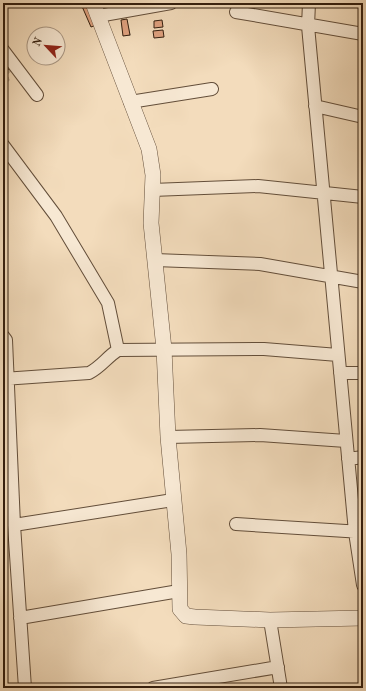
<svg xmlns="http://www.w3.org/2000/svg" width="366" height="691" font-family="'Old Standard TT',serif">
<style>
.shadow{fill:#0003}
.building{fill:#e0a280;stroke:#331e0e}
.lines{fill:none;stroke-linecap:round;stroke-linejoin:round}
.minor-casing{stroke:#634e3a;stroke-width:14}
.tertiary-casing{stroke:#634e3a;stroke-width:16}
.minor{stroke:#f7e8d3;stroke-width:12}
.tertiary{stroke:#f7e8d3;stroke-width:15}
</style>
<rect width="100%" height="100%" fill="#f3dcbc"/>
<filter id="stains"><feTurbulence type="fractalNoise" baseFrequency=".005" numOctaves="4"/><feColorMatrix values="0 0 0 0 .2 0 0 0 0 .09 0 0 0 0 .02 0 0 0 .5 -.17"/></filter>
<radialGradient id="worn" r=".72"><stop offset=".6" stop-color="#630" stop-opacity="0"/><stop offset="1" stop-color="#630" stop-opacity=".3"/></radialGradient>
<path class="shadow" d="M127 20 131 36H124Z
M3 57 14 69 7 75 10 80 3 86Z"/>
<path class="building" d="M86 3 96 25 91 27 81 4Z
M127 19 130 35 123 36 121 20Z
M162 20 163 27 154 28V21Z
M163 30 164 37 154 38 153 31Z
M3 57 11 67 4 73 8 78 3 81Z"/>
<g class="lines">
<g class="minor-casing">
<path id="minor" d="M309 3 308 26 355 532 363 585
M236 12 363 34
M98 16 171 3
M3 50 37 95
M130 102 212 89
M315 106 363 117
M3 145 56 216 108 303 118 350
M152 190 258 186 363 197
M155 260 260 264 363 282
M3 336 6 340 14 525 25 688
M340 373H363
M3 379 89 373C101 367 107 357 118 350L264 349 338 355
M168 437 260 435 346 441
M348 459 363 457
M236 524 362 532
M14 525 173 500
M20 618 179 591
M270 620 281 688
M153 688 278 667"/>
</g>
<g class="tertiary-casing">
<path id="tertiary" d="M93 3 149 149 153 175 151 223 164 349 168 437 179 554 180 609 186 616 195 617 270 620 363 618"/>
</g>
<use href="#minor" class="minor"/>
<use href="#tertiary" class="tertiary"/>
</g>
<rect width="366" height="691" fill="none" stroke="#f3dcbc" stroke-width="16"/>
<rect x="4" y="4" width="358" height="683" fill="none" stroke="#331e0e" stroke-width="2"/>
<rect x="8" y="8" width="350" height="675" fill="none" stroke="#331e0e"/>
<g transform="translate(46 46) rotate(296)"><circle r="19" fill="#f7e8d3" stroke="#a99784"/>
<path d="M0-3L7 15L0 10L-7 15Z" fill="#8f2418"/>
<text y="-6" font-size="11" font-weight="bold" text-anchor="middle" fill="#331e0e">N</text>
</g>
<rect width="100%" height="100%" filter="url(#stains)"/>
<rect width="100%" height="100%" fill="url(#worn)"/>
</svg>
